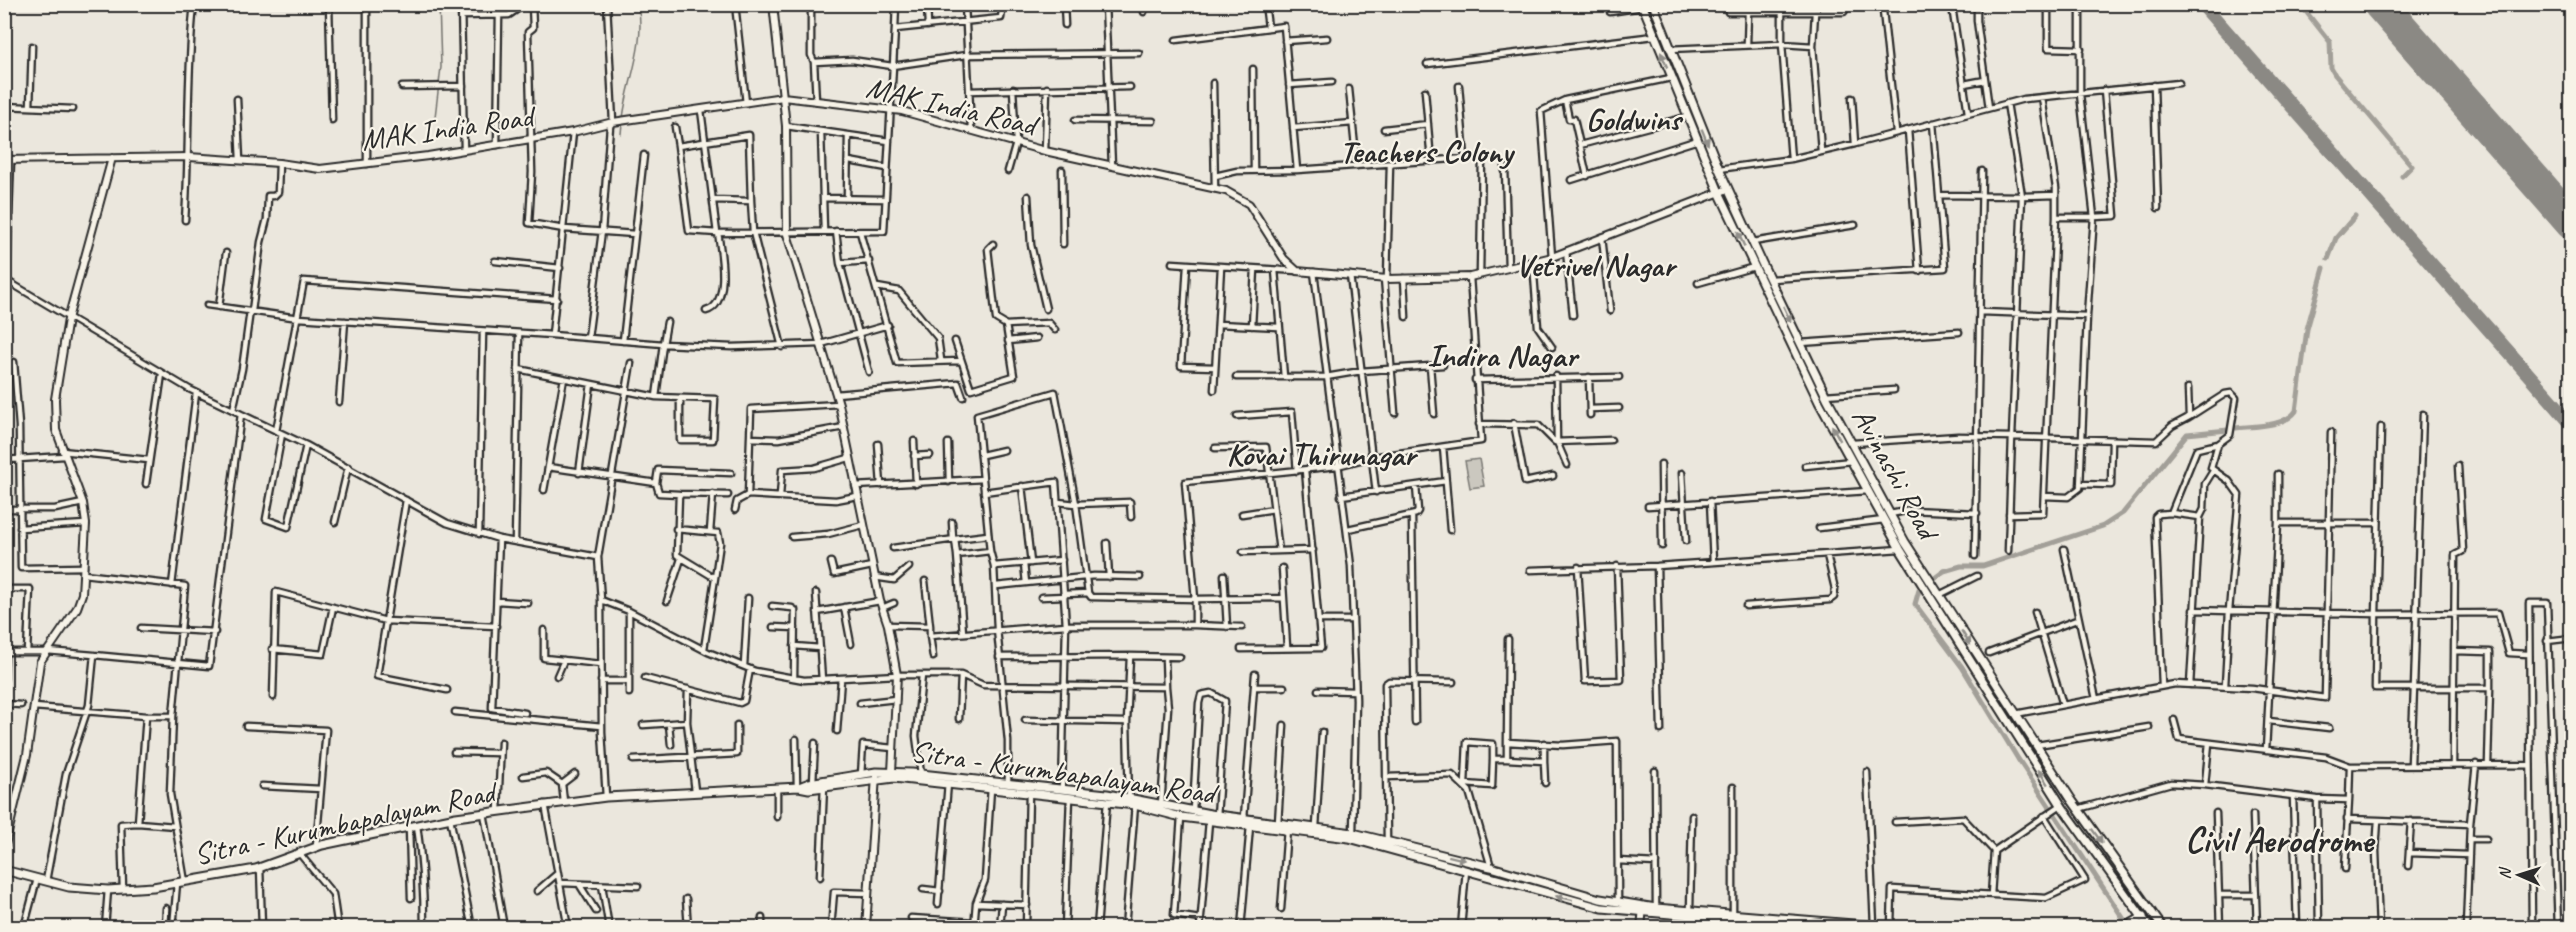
<svg xmlns="http://www.w3.org/2000/svg" width="2576" height="932" font-family="Caveat,sans-serif">
<style>
.green{fill:#cbc8bf;stroke:#7b7a75;stroke-width:1.5}
.lines{fill:none;stroke-linecap:round;stroke-linejoin:round}
.stream{stroke:#72716c;stroke-width:1.5}
.canal{stroke:#a29f98;stroke-width:5}
.taxiway{stroke:#8b8984;stroke-width:14}
.runway{stroke:#8b8984;stroke-width:34}
.street-casing{stroke:#2b2b2b;stroke-width:9}
.secondary-casing{stroke:#2b2b2b;stroke-width:10}
.primary-casing{stroke:#2b2b2b;stroke-width:11}
.street{stroke:#f7f3e8;stroke-width:4.5}
.secondary{stroke:#f7f3e8;stroke-width:6}
.primary{stroke:#f7f3e8;stroke-width:7}
.oneway{fill:#918f8a}
.labels{text-anchor:middle;stroke-width:4.5;stroke-linejoin:round;paint-order:stroke}
.street-label{font-size:30px;fill:#2b2b2b;stroke:#f7f3e8}
.neighbourhood-label{font-size:32px;font-weight:bold;fill:#2b2b2b;stroke:#f7f3e8}
.district-label{font-size:36px;font-weight:bold;fill:#2b2b2b;stroke:#f7f3e8}
</style>
<rect width="100%" height="100%" fill="#ebe7dd"/>
<filter id="ink" filterUnits="userSpaceOnUse"><feTurbulence type="fractalNoise" baseFrequency=".0167" numOctaves="2"/><feDisplacementMap in="SourceGraphic" scale="12" xChannelSelector="R" yChannelSelector="G"/><feConvolveMatrix kernelMatrix="1 2 1 2 8 2 1 2 1" color-interpolation-filters="sRGB"/></filter>
<g filter="url(#ink)">
<path class="green" d="M1479 459 1484 486 1470 488 1465 461Z"/>
<g class="lines">
<path class="stream" d="M435 117 441 67 439 4
M623 118C628 79 646 45 638 4
M621 134 622 123"/>
<path class="canal" d="M2300 4 2330 42 2331 68 2335 75 2412 166 2402 176
M2328 259 2336 238 2355 216
M2236 428C2254 426 2285 427 2296 411L2307 329 2324 268
M2129 927 2018 759 1962 667 1915 604 1919 590 1944 571 1961 566H1983L2103 526 2123 513 2187 434 2228 430"/>
<path class="taxiway" d="M2202 4 2572 424"/>
<path class="runway" d="M2380 4 2572 223"/>
<g class="street-casing">
<path id="street" d="M329 4 332 120
M367 4V164
M461 4 464 150
M532 4 533 28 528 32 532 172 529 223 564 229 635 234
M811 4V55L814 62 816 101
M927 4 928 26
M965 4 971 129
M1064 4 1065 25
M1105 4 1112 166
M1144 4V12
M1265 4 1268 27
M1729 4 1728 12H1748
M1977 4V21L1989 108
M2048 4V48L2081 49
M2080 4V94L2094 217 2115 216 2104 90
M774 8 805 4
M1883 11 1896 132
M1610 12 1643 7
M1782 12V44L1813 46 1821 151
M736 13 746 103
M1953 13 1968 113
M462 16 509 15 525 4
M895 29 896 4
M1176 40 1284 26 1297 170 1482 157 1480 274
M1285 41 1327 38
M1747 44 1748 12H1844L1848 4
M1813 46 1815 12
M1669 49 1782 44 1791 159
M814 62 852 60 892 66 966 55 1139 53
M1427 64 1654 36
M1253 69 1254 170
M1213 83 1215 189
M1964 84 1985 80
M1289 85 1332 82
M2154 85 2158 208
M1459 86 1465 157
M402 87 463 86
M1349 89 1357 166
M969 91 1130 87
M1425 91 1431 161
M1852 98 1855 144
M2042 98 2056 188V217
M237 99 240 160
M1565 100 1569 119H1574L1587 176
M2007 103 2022 196 2056 195
M4 106 73 109
M30 107 32 46
M701 110 717 233 884 231 895 29 1001 18 1003 4
M1075 120 1153 121
M786 126 889 141
M675 127 678 146 749 135 751 201 713 200
M1293 128 1353 123
M1384 129 1428 124
M1908 130 1919 271
M821 132 824 231
M497 145 499 15
M1580 145 1686 117
M678 146 689 231 717 233
M1045 151 1047 88
M849 161 887 168
M1505 167 1508 268
M1719 169 1791 159 1855 144 2024 99 2179 83
M1062 170 1063 244
M1008 171 1016 143 1013 89
M1215 176 1237 171 1297 170
M1571 180 1698 140
M1028 196 1031 245 1046 309
M823 198 885 199
M847 198 848 135
M751 201 753 232 782 347
M185 220C190 148 186 76 194 4
M836 231 840 263
M860 232 897 363 960 361
M1602 237 1610 311
M1753 242 1855 225
M1566 251 1573 315
M1552 257 1541 111 1565 100 1671 78
M495 261 560 268
M1533 262 1538 327 1552 347
M1172 263 1297 271
M1187 265 1181 366 1215 367
M1275 270 1284 377
M1314 272 1351 566 1356 700 1353 833
M1350 275 1376 492
M1384 278 1395 413
M1404 278 1406 317
M4 279 189 389 306 445 447 523 499 539 598 557 601 600 629 611 708 652 755 671 804 680 897 675H961L983 685 1166 687 1165 657
M7 279 11 159
M1387 279 1390 164
M1771 279 1945 268 1933 123
M1698 283 1754 267
M877 287 899 291 938 338 941 360
M207 305 299 318 552 335 573 132
M219 307 226 253
M252 311 261 242 267 219 268 196H274L278 192 279 163
M706 311C731 305 721 252 718 233
M1981 312 2087 316
M1218 324 1279 327
M1006 325 1049 323 1055 330
M1252 326 1255 269
M552 335 663 344 667 322
M588 338 602 231 610 126 613 122 607 4
M623 341 644 155
M955 341 971 389 1014 376 1006 325 996 319 988 249 993 244
M1008 341 1037 338
M1800 343 1959 332
M14 362 19 426 21 568 84 567
M1430 366 1434 414
M518 369 656 397 715 399 713 440H680V399
M869 372 840 263 869 261
M1556 376 1557 442 1567 465
M1236 377H1326L1361 371 1443 365
M1589 377 1590 415
M1475 380 1619 377
M1214 390 1221 267
M836 394 958 383 963 397
M1825 395 1894 390
M656 397 663 344 732 347 821 344 888 325
M339 402 345 321
M839 404 751 409 748 495 836 500 857 496
M1590 409 1619 408
M233 410 242 369 250 311
M2423 414 2414 688H2490L2488 764
M1237 416 1292 412 1297 471
M1514 423 1525 482 1553 476
M1479 424 1538 425 1555 442 1611 440
M276 431 304 281 557 299
M282 434 266 519 288 527 306 445
M750 438 779 439 844 427
M914 441 916 484
M948 443 949 482
M1853 443 1958 436 2012 437 2022 196 1940 195
M878 444 881 485
M1443 447 1450 530
M1215 448 1266 447 1279 551
M62 451 149 460
M982 455 1004 450
M914 456 930 455
M4 460 64 456
M1661 464 1662 546
M1805 466 1852 461
M548 467 656 483
M579 473 591 384
M1682 473 1686 541
M2278 474V523H2378
M983 479 977 415 1055 392 1076 504 1058 502
M146 484 162 374
M2080 484 2111 485 2112 440
M855 486 983 479 990 551 994 566 997 629 1008 741V783
M1022 486 1031 563
M544 490 564 378
M984 492 1056 482 1066 625 1062 789
M679 494 728 495
M780 496 782 470 814 468 849 458
M1341 496 1446 481
M406 500 377 676 447 690
M1710 501 1713 562
M1648 506 1868 491
M4 509H55L83 503
M735 510 737 501 748 495
M2171 513 2200 517 2190 685
M1242 514 1274 509
M1890 514 1911 510 1977 513
M2009 514 2043 513 2056 217H2094L2087 316 2080 488 2068 497 2044 496
M1412 516 1415 722
M2200 517 2204 509 2205 484 2213 471
M335 522 348 467
M952 522 953 539
M20 528 86 524
M1819 528 1884 520
M676 529 718 533 720 543 715 578
M1348 529 1416 514 1418 511 1416 486
M710 532 713 494
M479 534 483 331
M792 537 828 534 863 525
M499 539 492 708 525 713
M515 542 519 333
M1107 543 1109 577
M893 548 955 539
M2064 549 2096 699
M2008 551 2012 437 2156 441 2172 426 2189 417 2188 388
M1243 552 1313 550
M957 555 955 539 988 535
M1975 556 1982 171
M598 557 631 363
M831 562 834 574 872 566
M1024 564 1026 583
M994 566 1062 560
M1657 566 1661 730
M1578 567 1585 681 1621 680 1617 566
M1282 568 1287 647
M1530 570 1657 566 1900 549
M84 574 185 586 173 716 170 794 185 882
M1224 575 1227 627
M874 577 894 580 909 567
M925 581 930 626
M172 585 196 393
M996 586 1094 576 1140 577
M4 589H30L27 652
M816 593 822 680
M1088 593 1076 504 1130 502 1131 517
M1939 595 1977 576
M1041 597 1065 596
M1282 598 1195 599 1185 482 1337 466 1372 457 1481 441 1470 277
M601 600 602 732 606 797
M497 601 528 603
M667 601 681 559
M772 606 792 608 795 610 794 678
M1746 606 1830 600 1834 597 1835 589 1827 555
M844 607 851 644
M882 608 894 603
M2193 610 2229 611 2239 495 2229 481 2211 468 2218 444
M817 612 880 601
M2035 612 2063 705
M1320 620H1352
M888 625 930 626V636L1066 625H1195V599L1091 597 1088 593 1065 594
M1195 625 1242 627
M773 627 795 628
M141 628 215 632
M544 630V658L601 664
M963 633 957 555 990 551
M930 636 933 657
M1508 639 1507 742 1563 745 1617 741 1618 902
M2547 641 2572 638
M794 646 820 648
M272 649 323 654 333 607
M704 649 715 578 677 555 679 494 659 493 656 483 658 470 731 473
M1241 649 1321 648 1305 470
M2454 651 2490 652V688
M4 652H45
M1989 653 2079 619
M94 655 209 666 241 414
M1130 656 1180 657
M999 657 1130 656 1127 722 1129 799
M744 666 748 598
M557 676 564 660
M645 678 740 703 744 701 750 669
M4 679 5 652
M601 681H629
M2162 686 2155 517 2158 514 2171 513 2197 449 2218 444 2230 435 2236 398 2231 393 2225 394 2189 417
M2225 686 2229 611 2376 614 2381 427
M1254 687H1284
M688 689 687 722 695 791
M1318 690 1355 691
M629 693V611
M273 697 276 592 386 621 496 626
M860 703 896 699
M4 704 21 705
M34 707 146 716
M455 712 602 726
M2015 714 2175 684 2252 688 2325 698 2331 432
M173 716H146L138 823 175 826
M959 719 961 675
M1025 720 1127 722
M2174 720 2179 739 2326 757 2350 766
M2269 721 2329 728
M669 724 671 745
M643 725 687 722
M246 726 326 730 316 847
M837 731 841 679
M796 739 797 787
M2037 745 2149 727
M2266 750 2278 523
M454 752 500 753
M1493 759V744L1467 742 1465 784 1492 786 1493 759H1507V742
M1507 759 1544 761 1545 783
M633 760 737 754V725
M1544 761V743
M2411 764 2414 688H2375L2376 614 2498 613 2509 653 2528 654
M2453 764 2455 555 2463 551 2458 466
M1655 771 1656 908
M1867 772 1874 925
M921 774 916 736 922 675
M861 775 863 745 893 748
M523 776 546 773 562 784 575 774
M1386 777 1452 775 1469 791 1491 867
M813 782 815 743
M562 784 564 802
M2205 785 2317 799
M262 786 321 789
M1733 787V914
M2293 796 2297 928
M545 804 568 928
M1161 805 1168 708 1166 687
M2078 809 2171 783 2205 785 2209 743
M498 811 501 742
M1193 811 1199 703 1201 695 1211 693 1225 701 1217 816
M484 813 504 928
M2216 813 2220 928
M2253 815 2257 928
M777 817V788
M1181 817 1174 915 1200 919
M450 818 472 928
M1244 818 1255 674
M2347 819 2378 820
M1895 822 1963 818 1994 851 1991 895
M1278 823 1284 725
M417 825C422 859 424 893 424 928
M409 827 411 898
M1316 827 1322 732
M2470 839H2486
M1387 841 1385 684 1389 681 1453 682
M1994 851 2061 805
M299 853 333 894 338 928
M2409 853 2469 855
M1618 861 1656 863
M2408 866 2411 821
M260 867 262 928
M2345 869 2349 800
M820 877 824 786
M46 881 66 774 89 705 94 655 47 651
M560 883 638 886
M579 884 596 911
M602 885 609 928
M923 889 940 891
M123 890 121 824 138 823
M537 891 558 873
M2219 895H2256
M686 899 688 928
M976 903 985 880 991 788
M938 904 948 783
M1281 909 1287 829
M1690 911 1692 816
M911 918 975 922
M472 926 496 924V928
M1891 927 1892 889 2046 898 2085 880 2044 816
M24 928 37 879
M105 928 108 890
M165 928 166 908
M173 928 177 883
M762 928V918
M831 928 834 892 868 893
M974 928 976 903 1027 905
M1000 928 1002 904
M1026 928 1029 792
M1065 928 1070 797
M1097 928 1107 802
M1125 928 1135 805
M1200 928 1209 821
M1241 928 1250 826
M1461 928 1466 870
M2319 928 2317 799 2349 800 2350 766 2530 765
M2379 928 2376 851 2378 820 2470 824 2476 764
M2466 928 2470 824
M2532 928 2529 603H2547L2558 928"/>
</g>
<g class="secondary-casing">
<path id="secondary" d="M773 4 786 126 787 234 839 404 880 601 888 625 897 675 892 772
M4 160 189 157 279 163 320 169 428 156 573 132 613 122 783 97 902 111 1045 151 1226 191 1249 204 1284 259 1297 271 1387 279 1470 277 1508 268 1552 257 1728 189
M4 849 27 755 40 662 77 608 82 594 86 524 83 503 56 430 55 399 68 319 112 158
M866 928 876 776
M1641 928 1643 907"/>
</g>
<g class="primary-casing">
<path id="primary" d="M1642 4 1719 192 1819 402 1868 491 1900 549 2063 808 2150 928
M1653 4 1719 169 1762 263 1827 398 1905 542 2071 799 2163 928
M799 787 809 789 894 778 1135 805 1181 817 1349 838 1602 908 1831 928
M4 870 69 887 108 890 153 887 256 869 322 845 456 817 606 797 799 787 809 783 876 772 912 773 1107 794 1210 814 1353 833 1491 867 1600 899 1656 908 1902 928
M2123 928 2143 917"/>
</g>
<use href="#street" class="street"/>
<use href="#secondary" class="secondary"/>
<use href="#primary" class="primary"/>
</g>
<defs><path id="oneway-solid" d="M-6-.8H1V-3.2L6.5 0L1 3.2V.8H-6Z" transform="scale(1.5)"/></defs>
<g class="oneway">
<use href="#oneway-solid" transform="translate(1664 60) rotate(-113)"/>
<use href="#oneway-solid" transform="translate(1705 137) rotate(68)"/>
<use href="#oneway-solid" transform="translate(1741 239) rotate(-115)"/>
<use href="#oneway-solid" transform="translate(1787 314) rotate(65)"/>
<use href="#oneway-solid" transform="translate(1836 433) rotate(-119)"/>
<use href="#oneway-solid" transform="translate(1966 638) rotate(58)"/>
<use href="#oneway-solid" transform="translate(2043 777) rotate(-122)"/>
<use href="#oneway-solid" transform="translate(2097 836) rotate(54)"/>
<use href="#oneway-solid" transform="translate(1457 858) rotate(14)"/>
<use href="#oneway-solid" transform="translate(1564 898) rotate(-166)"/>
</g>
</g>
<g class="labels">
<g class="street-label">
<text transform="translate(951 106) rotate(13)" y="10">MAK India Road</text>
<text transform="translate(447 128) rotate(-8)" y="10">MAK India Road</text>
<text transform="translate(1895 473) rotate(61)" y="10">Avinashi Road</text>
<text transform="translate(1063 772) rotate(8)" y="10">Sitra - Kurumbapalayam Road</text>
<text transform="translate(344 823) rotate(-12)" y="10">Sitra - Kurumbapalayam Road</text>
</g>
<g class="neighbourhood-label">
<text x="1633" y="130">Goldwins</text>
<text x="1426" y="162">Teachers Colony</text>
<text x="1595" y="276">Vetrivel Nagar</text>
<text x="1502" y="366">Indira Nagar</text>
<text x="1321" y="465">Kovai Thirunagar</text>
</g>
<g class="district-label">
<text x="2279" y="852">Civil Aerodrome</text>
</g>
</g>
<rect width="2576" height="932" fill="none" stroke="#f7f3e8" stroke-width="24"/>
<rect x="12" y="12" width="2552" height="908" fill="none" stroke="#2b2b2b" stroke-width="2" filter="url(#ink)"/>
<g transform="translate(2519 875) rotate(273)" stroke="#f7f3e8" stroke-width="4.5" paint-order="stroke">
<path d="M0-4.5L10 22L0 15L-10 22Z" fill="#2b2b2b"/>
<text y="-9" font-size="16" font-weight="bold" text-anchor="middle" fill="#2b2b2b">N</text>
</g>
</svg>
